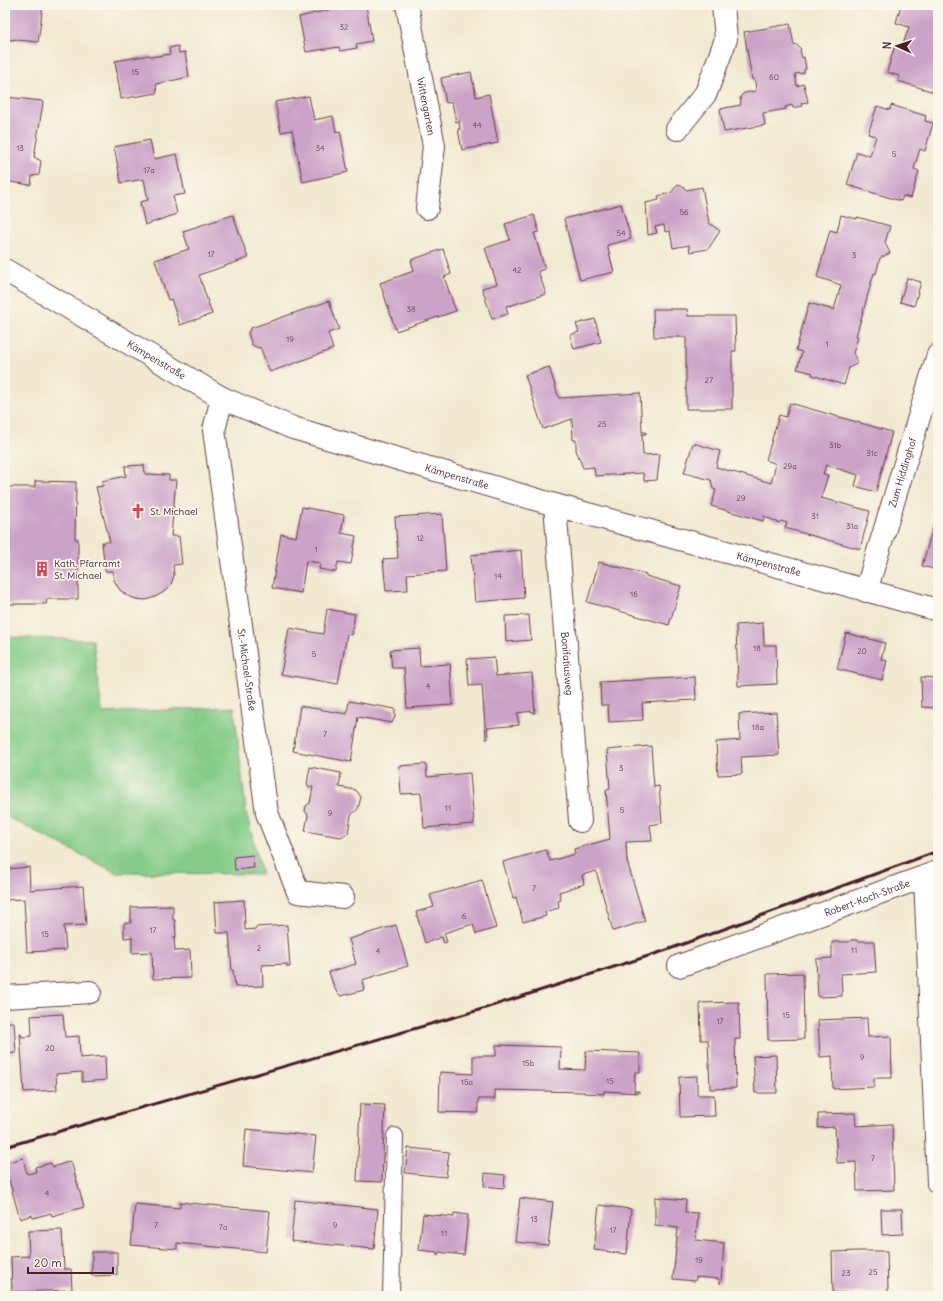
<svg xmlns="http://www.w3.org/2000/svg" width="943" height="1301" font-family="Delius,sans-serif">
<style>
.green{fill:#85cc87;stroke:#687659}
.building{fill:#cba2c8}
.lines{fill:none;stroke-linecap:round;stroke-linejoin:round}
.service-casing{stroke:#633d44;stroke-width:18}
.minor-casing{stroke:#633d44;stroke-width:24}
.service{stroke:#fff;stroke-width:16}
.minor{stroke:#fff;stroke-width:22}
.rail{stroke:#4a1f2b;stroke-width:3}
.labels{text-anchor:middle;stroke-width:3.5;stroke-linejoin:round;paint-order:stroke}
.number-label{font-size:8px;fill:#6a4052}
.street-label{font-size:10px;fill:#4a1f2b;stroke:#fbf7ec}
.poi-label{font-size:10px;fill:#4a1f2b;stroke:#fbf7ec;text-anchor:start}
</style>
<rect width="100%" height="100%" fill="#fbf7ec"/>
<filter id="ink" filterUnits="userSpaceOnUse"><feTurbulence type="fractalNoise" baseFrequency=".025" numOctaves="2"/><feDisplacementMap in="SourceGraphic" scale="8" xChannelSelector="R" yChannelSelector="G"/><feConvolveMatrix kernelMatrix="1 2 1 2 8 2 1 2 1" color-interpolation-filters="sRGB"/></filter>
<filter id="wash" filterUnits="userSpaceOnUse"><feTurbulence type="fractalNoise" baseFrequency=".012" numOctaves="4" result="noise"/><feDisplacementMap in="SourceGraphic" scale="16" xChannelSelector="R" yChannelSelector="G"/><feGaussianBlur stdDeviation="0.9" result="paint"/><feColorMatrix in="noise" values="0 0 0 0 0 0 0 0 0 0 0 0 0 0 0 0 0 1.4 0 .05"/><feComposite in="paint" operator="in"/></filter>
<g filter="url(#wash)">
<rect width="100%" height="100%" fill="#f1e9d0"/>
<path class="green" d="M5 637 93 640 102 713 234 707 246 812 262 874 117 873 5 816Z"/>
<g id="blocks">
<path class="building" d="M5 5H43L38 42 17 40 16 39 13 40 5 39Z
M338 5H349V6L366 5 372 41 356 44 357 48 340 51 339 47 306 52 299 17 332 9V6Z
M450 5H464V6L453 8Z
M901 5H938V88L936 87 934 92 898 81 899 76 887 72 895 45 902 47 909 27 896 23Z
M790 24 794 45 795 44 801 49 800 50 802 58 804 57 806 69 804 70V73L795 74 797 86 804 84 808 102 801 103 802 106 793 108 792 105 785 107 786 109 763 113 765 125 724 132 720 109 741 105 740 97 744 93 756 91 755 81 752 79 744 32Z
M178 46 179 53 185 52 189 77 156 84 157 93 121 99 115 61 150 55 151 57 170 54 169 48Z
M471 72 476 97 489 94 498 143 462 150 458 129H460L459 121 456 122 452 102 446 103 441 78Z
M309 96 314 120 333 116 336 132 340 131 348 172 303 182 292 130 281 132 275 102Z
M6 97 42 101 43 103 34 157 41 161 39 175 32 176 31 184 30 185 5 181Z
M891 105 926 116 925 121 933 123 925 151 920 149 914 169 919 171 911 198 903 196 901 201 847 185 857 152 870 156 876 136 868 134 877 106 890 110Z
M150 140 154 159 177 154 185 194 173 196 177 214 145 225 140 202 148 200 144 179 121 183 114 147Z
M678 184 687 190 702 187 709 223 720 231 708 249 690 252 689 245 673 248 670 231 665 232 664 225 655 227 657 233 648 235 646 203 659 200 658 196 671 193Z
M621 204 631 239 607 245 614 272 580 280 564 219Z
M233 215 248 258 199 275 212 314 180 325 171 299 168 300 155 260 189 249 183 231Z
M534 215 539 232 534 233 545 269 538 271 546 294 509 306V305L506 306 508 314 492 319 482 288 497 284 485 248 510 240 505 224Z
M841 215 857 219V217L890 226 885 243 890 253 880 258 876 274 874 273 856 336 858 337 853 353 858 363 849 368 844 385 812 375 813 373 797 369 802 352 796 350 809 303 834 310 841 285 817 277 830 230 837 232Z
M443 249 451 274 444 277 456 311 396 331 380 283 414 271 411 260Z
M907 278 921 282 914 306 900 302Z
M329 301 339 329 328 333 333 349 270 372 260 347 258 348 252 345 248 333 251 328Z
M653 309H687L688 316H735L736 351H732V409H686V337H654Z
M595 319 601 342 574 349 570 335 579 332 576 324Z
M549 367 559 398 640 393 642 432H646V434H642L643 455 660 454 657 480 644 481 643 473 595 476 594 467 583 468 576 450V440H573L572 419 543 429 525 375Z
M790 403 892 432 876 492 855 486 858 475 826 465 823 474 828 475 821 498 870 511 860 549 785 528 787 523 781 521 779 523 764 516 763 521 711 506 716 490 713 489 711 480 684 473 693 443 720 451 716 467 771 483 776 464 766 460 779 415 786 417Z
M144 465 145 474 169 475V480H176L171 536H179L182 564 173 565 174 575 171 585 164 592 155 597 146 600 136 599 126 595 119 589 114 580 113 571H105L102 542H110L96 487 103 486 102 481 126 476 125 466Z
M35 481 76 482 75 539H78V599H47L46 604H5V487H35Z
M302 507 344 515 341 533 356 536 351 564 338 562 336 572 319 569 320 563 306 561 301 593 272 588 281 534 296 537Z
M442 514 446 571 407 574 408 590 386 591 383 559 398 558 395 517Z
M935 520 938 521V570L922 566Z
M521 550 524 598 475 602 471 555Z
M599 562 646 574V576L681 586 669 625 587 602Z
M327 609 355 614 351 635 347 634 338 684 281 674 289 628 323 634Z
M529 615 531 640 506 642 505 616Z
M763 623 764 645H776L777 684 738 686 736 625Z
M846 633 885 643 881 659 887 661 882 680 837 669Z
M419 648 420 666 450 664 453 705 407 708 404 668H392L390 650Z
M494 657 496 676 532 673 535 713H533V711L517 713 519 725 487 728 488 739H486L482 685 469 686 467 659Z
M695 677 696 700 642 703 643 720 609 722 608 705H601L600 682Z
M921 677 938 678V708L922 707Z
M349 701 395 709V716L392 723 358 717 351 762 293 751 300 706 347 714Z
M776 712 779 755 741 757 742 774 718 775 716 742 740 740 739 714Z
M651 746 654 787 659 786 662 823 650 825 652 841 626 842 627 861 645 921 613 931 596 871 582 875 584 884 559 892 561 900 558 901 559 908 545 912 546 916 523 922 516 897 513 898 503 862 546 850 550 861 575 854 574 849 610 839 606 790 610 789 607 750Z
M426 764 427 777 470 773 474 824 424 828 421 793 401 794 399 766Z
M310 767 341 773 339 787 356 790 361 797 358 809 351 815 348 833 341 837 305 831 308 815 305 811 306 806 310 803 313 787H309L307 784Z
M253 855 254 868 235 870 234 857Z
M29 867 30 890 83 886 86 925 64 926 66 950 27 952 24 899 5 900V876H7V869Z
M482 880 496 928 476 934 473 924 444 933 447 942 444 943 442 937 425 943 416 912 434 907 430 895Z
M244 900 245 930 256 929V927L287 925 290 967H287V964L262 965 263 986 235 987 233 970 232 971 229 933H217L215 902Z
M173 906V920H175L176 937H174L175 951 190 950 191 978 153 979 152 952 132 953V937L124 938V923H131V907Z
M396 925 408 966 362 980 364 990 341 996 336 991 333 984 329 972 356 964 349 939Z
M851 940H856L858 941H874L876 972 841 974 842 996 818 997 816 959 832 958V942H849Z
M803 973 804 1039 768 1040 767 974Z
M739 1002 740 1039H735L736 1088 710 1089 708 1040H701L700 1003Z
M63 1014 65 1037 79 1036 80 1058 105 1056 106 1080 82 1082V1072L56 1074 57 1090 24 1092 20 1034H21L22 1037 32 1036 31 1016Z
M867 1018 868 1037 891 1036 892 1078H874V1087L833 1089 832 1056 820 1057 818 1020Z
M5 1022H14L16 1053 5 1054Z
M496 1045 561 1047 560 1069 585 1070 586 1051 640 1053V1072H635L634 1091H639V1093L604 1091V1094L584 1093V1092L495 1090V1099H478V1113L439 1112 440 1072 473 1074V1056H496Z
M776 1055 777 1093H755L753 1056Z
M697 1076V1095H714L715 1116 680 1117 679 1077Z
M5 1087H6L8 1107H5Z
M360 1104 385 1105 382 1182 357 1181Z
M855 1113 856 1126 892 1124 894 1190 857 1191 856 1162 837 1163 835 1127 818 1128V1114Z
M246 1129 316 1136 312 1173 243 1166Z
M408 1148 449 1152 446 1177 405 1173Z
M23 1158 27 1174 36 1172 35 1167 51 1163 53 1167 71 1161 84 1207 52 1216 51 1213 33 1218 32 1215 20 1219 9 1180 5 1181V1163Z
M485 1173 505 1175 504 1188 484 1186Z
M655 1197 686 1200 685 1212 698 1213 696 1240 724 1243 721 1283H719V1279L696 1277 695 1281 673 1279 678 1228 655 1225Z
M520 1198 553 1202 548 1245 515 1242Z
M295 1200 378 1209 374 1249 291 1241Z
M180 1202 270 1211 266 1252 177 1243V1249L131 1245 135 1204 180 1208Z
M599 1205 631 1209 627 1254 594 1250Z
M881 1209H902L903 1234 882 1235Z
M454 1213 468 1215 464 1255 439 1252 438 1255H437V1252L419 1250 423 1214 454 1217Z
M62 1230 64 1269H71L72 1290 12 1292 11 1257 29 1256 28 1231Z
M859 1251H887L888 1292 833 1293 832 1252Z
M92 1252H117V1275L92 1276Z"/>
</g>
</g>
<g filter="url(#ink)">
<use href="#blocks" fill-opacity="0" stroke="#633d44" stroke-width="1"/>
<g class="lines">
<g class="service-casing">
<path id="service" d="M391 1296 395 1136"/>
</g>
<g class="minor-casing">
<g id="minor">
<path id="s1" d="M407 5 434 146 427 208"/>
<path d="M677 129 706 93 726 39 723 5"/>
<path id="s2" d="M5 270 222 398 293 428 555 505 938 610"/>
<path id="s3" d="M222 398 214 430 267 813 298 892 343 897"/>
<path id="s4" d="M555 505 580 821"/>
<path id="s5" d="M866 591 938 355"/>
<path d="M925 877 938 1183"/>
<path id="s6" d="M679 966 937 872"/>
<path d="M5 997 90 992"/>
</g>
</g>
<use href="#service" class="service"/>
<use href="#minor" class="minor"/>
<path class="rail" d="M5 1147 479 1010 664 951 938 851"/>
</g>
</g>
<defs>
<g id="church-bare" transform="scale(1.2)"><path d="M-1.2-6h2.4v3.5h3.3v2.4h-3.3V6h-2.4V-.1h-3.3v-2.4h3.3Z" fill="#d1495b" stroke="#fbf7ec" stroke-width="2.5" paint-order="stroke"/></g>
<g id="building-bare" transform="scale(1.2)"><path d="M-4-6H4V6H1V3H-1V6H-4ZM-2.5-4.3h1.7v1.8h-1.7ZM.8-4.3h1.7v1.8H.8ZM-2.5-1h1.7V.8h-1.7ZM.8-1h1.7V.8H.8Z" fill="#d1495b" stroke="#fbf7ec" stroke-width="2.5" paint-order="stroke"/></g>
</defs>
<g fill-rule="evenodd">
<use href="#church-bare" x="138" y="511"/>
<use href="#building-bare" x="42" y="569"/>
</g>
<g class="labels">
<g class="number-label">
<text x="344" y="30">32</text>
<text x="135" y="75">15</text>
<text x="774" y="80">60</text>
<text x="477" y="128">44</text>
<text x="20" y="151">13</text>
<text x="320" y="151">34</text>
<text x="894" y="157">5</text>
<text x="149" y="173">17a</text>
<text x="684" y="215">56</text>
<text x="621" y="236">54</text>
<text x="211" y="257">17</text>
<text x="854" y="258">3</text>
<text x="517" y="273">42</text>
<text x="411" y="312">38</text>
<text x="290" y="342">19</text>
<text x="827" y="347">1</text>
<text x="709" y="383">27</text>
<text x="602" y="427">25</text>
<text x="835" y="448">31b</text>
<text x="872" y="456">31c</text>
<text x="790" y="469">29a</text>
<text x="741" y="501">29</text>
<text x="815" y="519">31</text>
<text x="852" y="529">31a</text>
<text x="420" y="541">12</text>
<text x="316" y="552">1</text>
<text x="498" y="579">14</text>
<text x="634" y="597">16</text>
<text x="757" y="651">18</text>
<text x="862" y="654">20</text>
<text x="314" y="657">5</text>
<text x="428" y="689">4</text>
<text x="758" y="730">18a</text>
<text x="325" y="737">7</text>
<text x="621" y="771">3</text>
<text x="448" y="811">11</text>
<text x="622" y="813">5</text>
<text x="330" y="816">9</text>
<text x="534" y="891">7</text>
<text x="464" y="919">6</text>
<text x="153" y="933">17</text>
<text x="45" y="937">15</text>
<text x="259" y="951">2</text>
<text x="854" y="953">11</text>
<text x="378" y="954">4</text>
<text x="786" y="1018">15</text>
<text x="720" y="1024">17</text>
<text x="50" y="1051">20</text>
<text x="862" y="1060">9</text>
<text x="528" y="1066">15b</text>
<text x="610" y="1084">15</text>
<text x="467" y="1085">15a</text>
<text x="873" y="1161">7</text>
<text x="47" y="1196">4</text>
<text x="534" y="1222">13</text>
<text x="156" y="1228">7</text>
<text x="335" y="1228">9</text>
<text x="223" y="1230">7a</text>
<text x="613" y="1233">17</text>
<text x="444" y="1236">11</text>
<text x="699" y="1263">19</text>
<text x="873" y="1275">25</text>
<text x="846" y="1276">23</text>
</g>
<g class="street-label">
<text dy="4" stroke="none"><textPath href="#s1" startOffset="103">Wittengarten</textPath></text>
<text dy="4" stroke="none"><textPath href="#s2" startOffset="176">Kämpenstraße</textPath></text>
<text dy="4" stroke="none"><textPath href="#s5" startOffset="124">Zum Hiddinghof</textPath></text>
<text dy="4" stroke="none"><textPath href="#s2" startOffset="500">Kämpenstraße</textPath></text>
<text dy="4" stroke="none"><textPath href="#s2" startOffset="824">Kämpenstraße</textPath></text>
<text dy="4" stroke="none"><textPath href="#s4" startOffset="159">Bonifatiusweg</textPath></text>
<text dy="4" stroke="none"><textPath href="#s3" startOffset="275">St.-Michael-Straße</textPath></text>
<text dy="4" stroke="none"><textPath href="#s6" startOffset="200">Robert-Koch-Straße</textPath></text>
</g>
<g class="poi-label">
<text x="150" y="515">St. Michael</text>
<text x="54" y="567">Kath. Pfarramt<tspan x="54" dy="12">St. Michael</tspan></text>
</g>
</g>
<rect width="943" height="1301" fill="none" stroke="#fbf7ec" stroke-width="20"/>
<g transform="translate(897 46) rotate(273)" stroke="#fbf7ec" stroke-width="3" paint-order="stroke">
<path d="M0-3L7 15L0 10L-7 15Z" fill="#4a1f2b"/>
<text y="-6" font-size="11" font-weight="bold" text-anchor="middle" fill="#4a1f2b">N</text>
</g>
<path d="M28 1267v6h85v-6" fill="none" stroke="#4a1f2b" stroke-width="2"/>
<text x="34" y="1267" font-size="12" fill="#4a1f2b" stroke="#fbf7ec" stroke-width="3" paint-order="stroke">20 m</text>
</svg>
